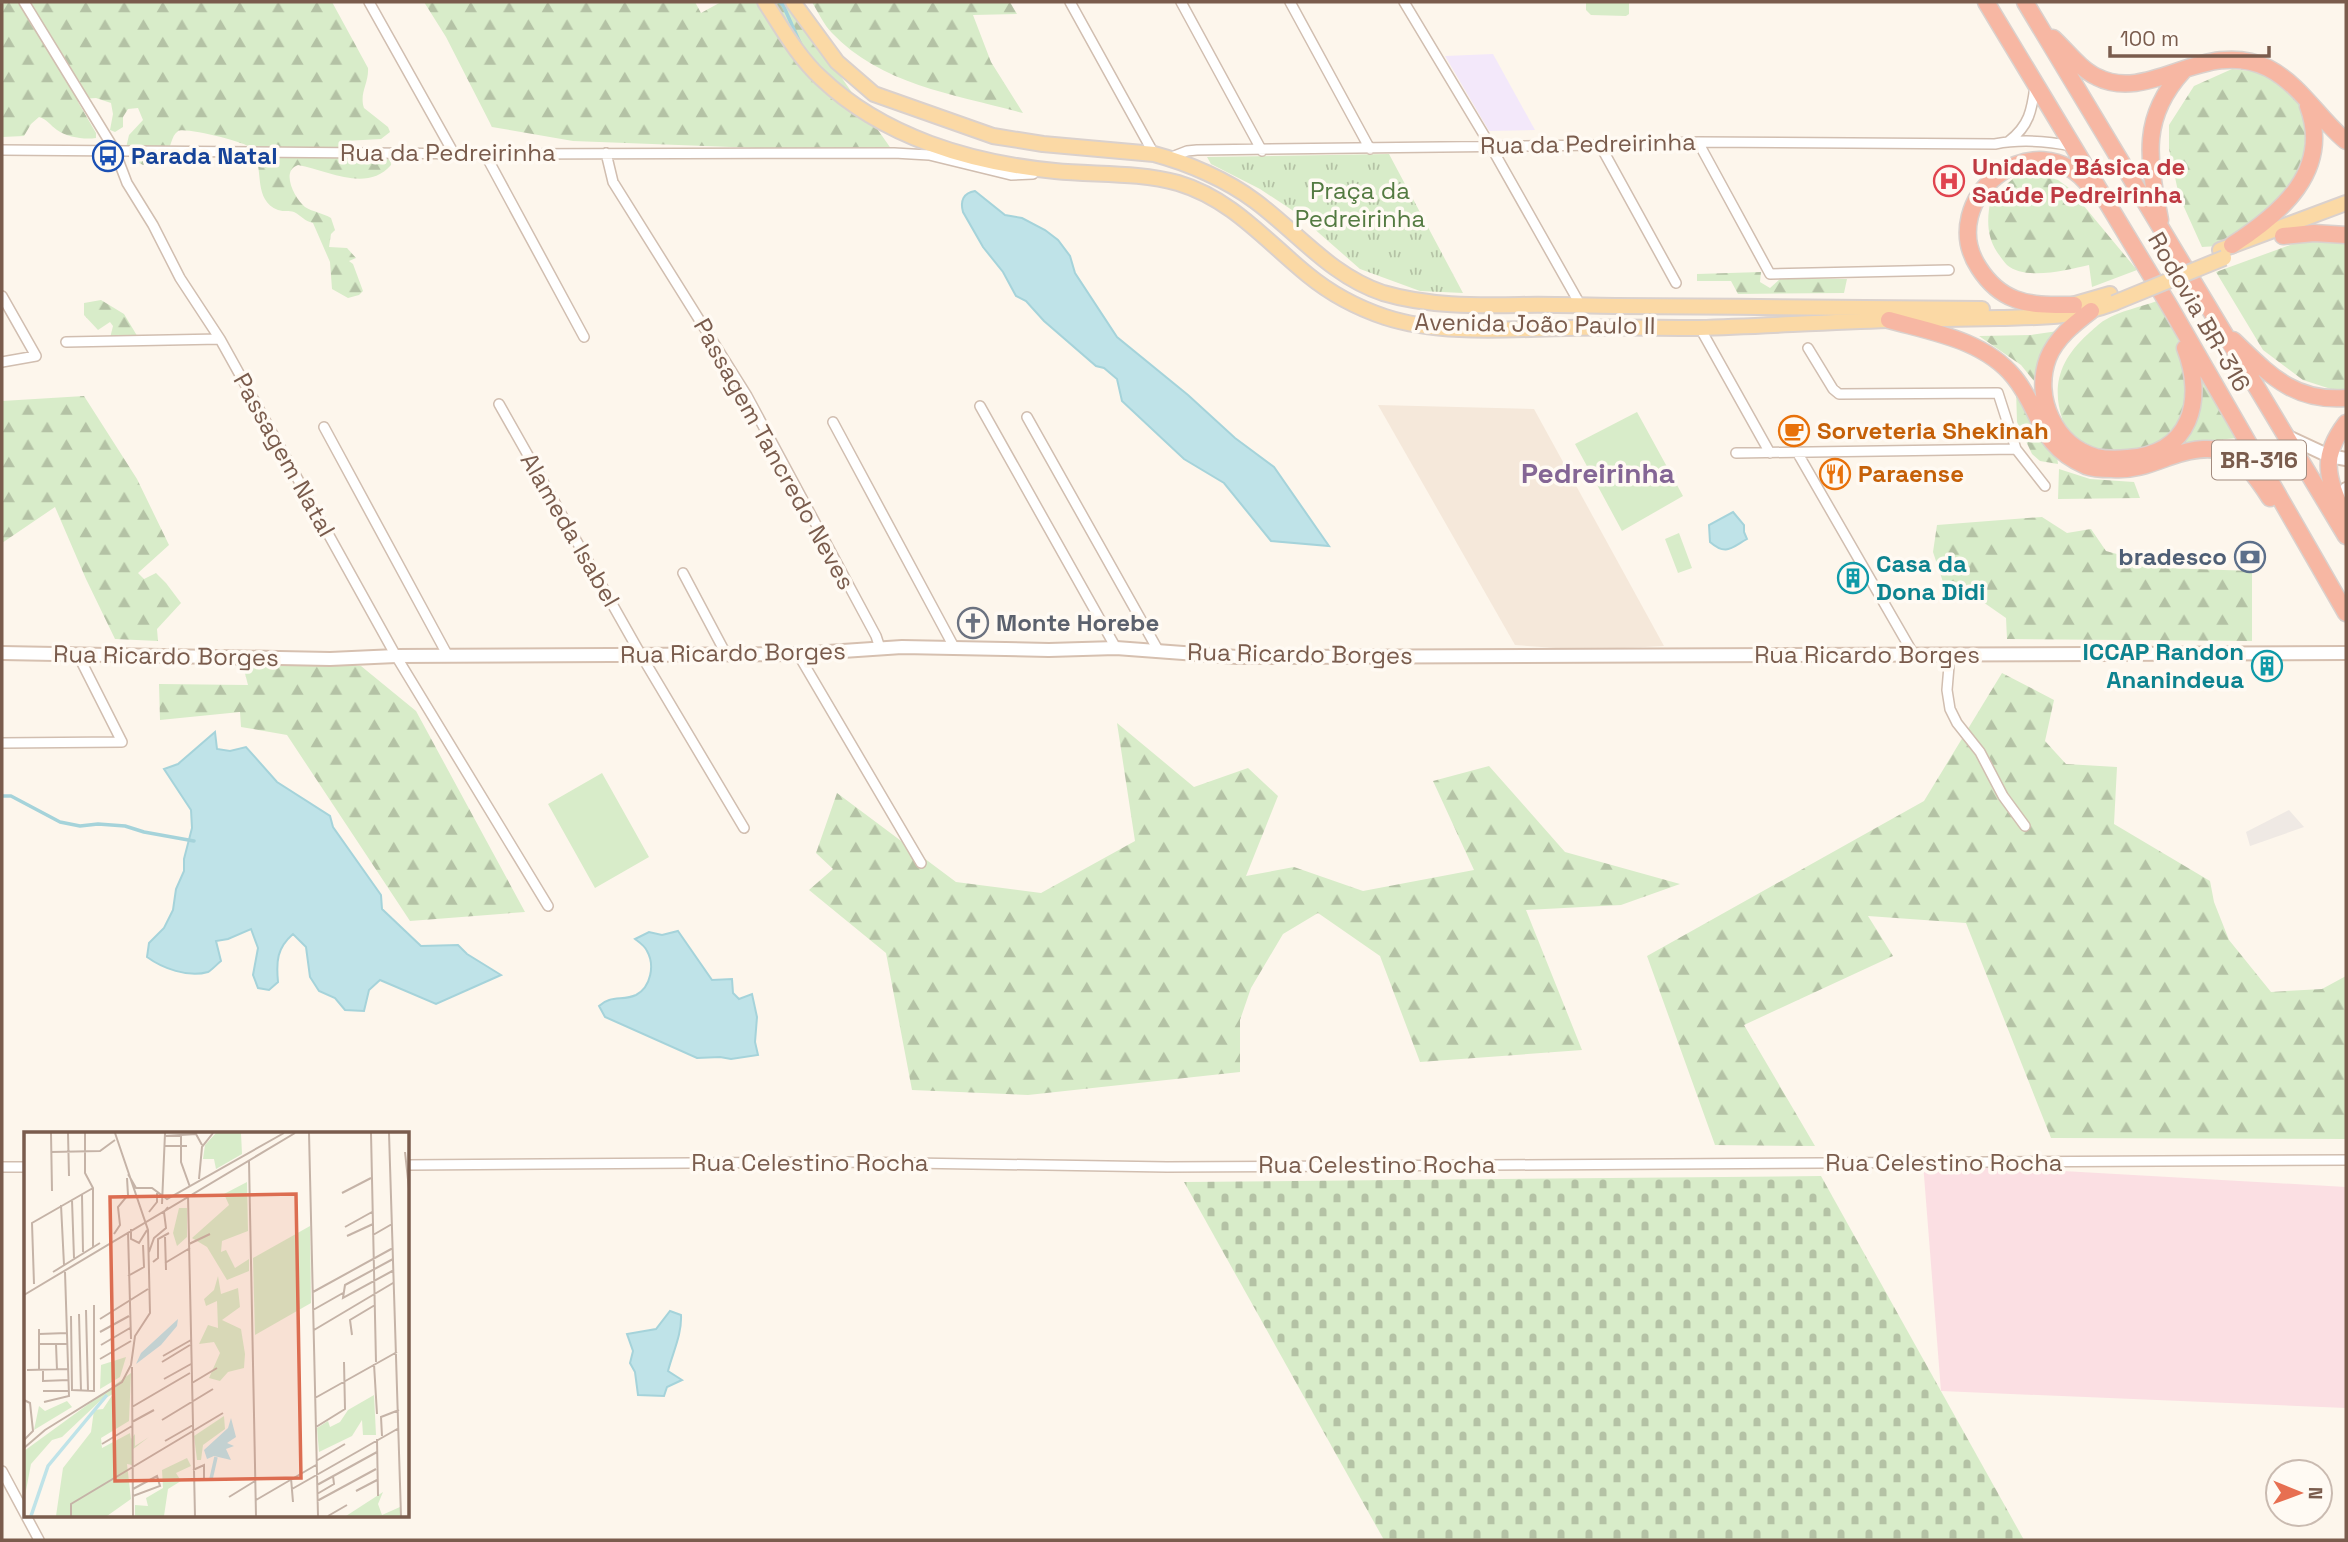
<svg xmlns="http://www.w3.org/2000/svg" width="2348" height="1542" font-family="'Space Grotesk',sans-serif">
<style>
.residential{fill:#f5e8da}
.industrial{fill:#efe9e4}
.education{fill:#f3e8fa}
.medical{fill:#fbdfe3}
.grass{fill:#d8ecc9}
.forest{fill:url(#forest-firs)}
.cemetery{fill:url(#cemetery-stones)}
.park{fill:url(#park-tufts)}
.water{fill:#bfe3e8;stroke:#a5d3da;stroke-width:2}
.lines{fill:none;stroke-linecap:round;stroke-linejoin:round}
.stream{stroke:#a5d3da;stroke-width:3.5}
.street-casing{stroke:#d1beb0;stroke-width:12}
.secondary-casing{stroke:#d6c0b0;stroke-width:16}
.primary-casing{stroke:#dad1cd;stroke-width:18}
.highway-casing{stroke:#dad1cd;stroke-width:19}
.street{stroke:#fff;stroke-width:9}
.secondary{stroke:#fff;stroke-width:12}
.primary{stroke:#fbd9a5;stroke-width:14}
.highway{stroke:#f7b7a3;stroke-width:16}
.primary-bridge-casing{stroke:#dad1cd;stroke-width:18;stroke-linecap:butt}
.primary-bridge{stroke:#fbd9a5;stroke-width:14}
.labels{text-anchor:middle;stroke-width:7;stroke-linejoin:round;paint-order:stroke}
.shield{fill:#fffaf3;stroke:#a28b7f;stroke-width:2}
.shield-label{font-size:23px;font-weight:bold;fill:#7a5c4d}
.street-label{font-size:24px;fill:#7a5c4d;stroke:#fffaf3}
.transit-label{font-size:24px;font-weight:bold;fill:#164399;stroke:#fffaf3;text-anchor:start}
.health-label{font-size:24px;font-weight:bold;fill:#be3a42;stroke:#fffaf3;text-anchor:start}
.park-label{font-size:24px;fill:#537a41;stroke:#fffaf3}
.food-label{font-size:24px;font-weight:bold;fill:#c56008;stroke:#fffaf3;text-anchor:start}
.service-label{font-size:24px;font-weight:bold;fill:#4e5e75;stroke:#fffaf3;text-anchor:end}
.culture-label{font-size:24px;font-weight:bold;fill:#0d838f;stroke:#fffaf3;text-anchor:start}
.worship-label{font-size:24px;font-weight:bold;fill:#5b616d;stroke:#fffaf3;text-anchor:start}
.quarter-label{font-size:28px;font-weight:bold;fill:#846695;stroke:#fffaf3}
.inset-river{fill:none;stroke:#bfe3e8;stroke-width:3.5}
.inset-road{fill:none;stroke:#c5b3a7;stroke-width:2}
.view{fill:#dc6d51;fill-opacity:0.15;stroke:#dc6d51;stroke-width:3.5}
.inset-edge{fill:none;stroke:#7a5c4d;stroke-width:3.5}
</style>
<defs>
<pattern id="forest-firs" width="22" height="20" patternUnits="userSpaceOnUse" patternTransform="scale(1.75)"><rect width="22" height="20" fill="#d8ecc9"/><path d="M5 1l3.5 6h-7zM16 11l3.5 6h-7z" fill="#b4c2a5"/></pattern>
<pattern id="cemetery-stones" width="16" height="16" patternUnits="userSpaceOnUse" patternTransform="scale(1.75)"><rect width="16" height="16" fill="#d8ecc9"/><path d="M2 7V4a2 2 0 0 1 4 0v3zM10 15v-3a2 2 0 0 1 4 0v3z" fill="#b4c2a5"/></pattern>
<pattern id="park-tufts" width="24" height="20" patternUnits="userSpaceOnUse" patternTransform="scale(1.75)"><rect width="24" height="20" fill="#d8ecc9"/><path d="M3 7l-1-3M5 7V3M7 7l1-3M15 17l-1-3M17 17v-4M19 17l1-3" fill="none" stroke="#b4c2a5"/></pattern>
</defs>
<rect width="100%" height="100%" fill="#fdf6ec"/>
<path class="residential" d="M1378 405 1534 409 1664 646 1584 650 1515 645Z"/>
<path class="industrial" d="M2289 810 2304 827 2250 846 2246 832Z"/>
<path class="education" d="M1493 54 1535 130 1489 131 1445 56Z"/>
<path class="medical" d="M1923 1163 2346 1187V1408L1941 1391Z"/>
<path class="grass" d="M1586 2H1629V14L1626 16 1591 15 1586 10Z
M1637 412 1683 496 1622 531 1575 444Z
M1679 533 1692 568 1678 573 1665 539Z
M602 773 649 857 595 888 548 804Z"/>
<path class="forest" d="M2 2H332L368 68C369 83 359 93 364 108L388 127 390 132 381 139 345 141 343 147 347 151 390 153 391 165C367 193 327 170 298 165 280 171 295 199 305 207 313 212 323 213 331 218L335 230 331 234 329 247 347 248 356 258 349 261 353 264 363 291 359 295 348 298 332 289 330 262 313 223C304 221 302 216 294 212 289 210 284 212 278 210 251 199 266 166 251 148 246 142 185 127 178 131 171 136 171 148 166 154L143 165 132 159 126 148 129 135 143 120 138 108 128 109 123 117V127L115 132 110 130 113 114 111 103 96 98 81 99 78 102 96 133V138C84 140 67 137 57 130 50 125 47 119 39 117L31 124 24 136 2 137Z
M424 2H695L701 13 721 2H789L894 153 573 141 492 127 446 37Z
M812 2H1010L1017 14 973 15 991 62 1023 113C957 95 881 85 832 33 824 25 818 12 812 2Z
M2232 69 2258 72 2294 87 2307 121 2302 169 2283 196 2232 245 2202 247 2179 196 2169 149V125L2194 86Z
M2038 174 2058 180 2069 188 2137 270 2092 287 2089 265C2067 270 2026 281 2007 265 2004 262 2000 256 1997 252 1986 235 1987 217 1991 198L2015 177Z
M2301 241 2346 242V389L2337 391 2303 380 2263 350 2216 272Z
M1761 272 1760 282 1770 288 1781 278 1847 279 1844 293 1738 294 1731 281H1697V274Z
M101 300 124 314 139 339 110 338 113 326 110 322 98 330 84 315V303Z
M2157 301C2193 349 2213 444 2129 454 2112 456 2092 450 2075 447 2051 404 2049 369 2088 334 2093 330 2099 323 2105 320 2120 311 2140 307 2157 301Z
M2058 331 2038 386 2021 365 1979 336 2031 335Z
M2202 378 2237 438 2206 441 2170 448Z
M2016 389 2057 456 2058 464 2040 461 2032 454 2017 422Z
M84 396 137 479 169 545 138 573 144 579 156 573 166 583 181 603 157 629 158 641 115 639 86 579 55 507 2 543V401Z
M2059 469 2090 479 2134 482 2140 498 2058 499Z
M2042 517 2067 533 2091 529 2106 551 2167 568 2252 571V641L2007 639 2006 618 1983 602 1943 582 1933 552 1937 525Z
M241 658 361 666 416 711 525 912 410 921 287 735 241 727 240 712 160 720 159 684 248 685Z
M2002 673 2054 700 2045 741 2066 764 2117 767 2114 824 2210 881 2214 902 2229 940 2271 992 2322 989 2346 976V1139L2051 1138 1966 923 1868 916 1893 956 1744 1025 1815 1146 1715 1145 1647 956 1924 801Z
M1117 723 1194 787 1248 768 1278 796 1246 876 1294 867 1363 891 1474 870 1433 781 1489 766 1565 852 1680 884 1621 905 1526 910 1582 1050 1420 1062 1380 956 1318 913 1283 934 1251 988 1240 1020V1072L1028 1095 912 1090 886 953 809 890 833 869 816 853 837 793 956 882 1041 893 1135 841Z"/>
<path class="cemetery" d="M1821 1176 2024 1540H1384L1184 1182Z"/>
<path class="park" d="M1389 154 1463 293 1420 291 1360 269 1295 212 1260 189 1211 164 1207 157Z"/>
<path class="water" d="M975 191 1005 215 1022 218 1045 230 1058 240 1070 256 1075 273 1117 337 1188 395 1235 438 1274 467 1329 546 1271 541 1224 483 1184 459 1122 401 1117 379 1104 368 1096 366 1044 321 1026 301 1016 296 1003 272 983 247 963 212C960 201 963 193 975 191Z
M1733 512 1744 525V532L1747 539C1731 548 1726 556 1710 542L1709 525Z
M215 732 217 749 230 751 246 747 277 782 330 816 333 827 381 895 382 909 421 946 458 945 467 954 501 975 436 1004 380 980 369 990 364 1011 345 1010 335 998 319 991 310 977 306 947 293 934C277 948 276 961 278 982L269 990 258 988 253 975 258 948 251 929 228 939 216 941 221 961C217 964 212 970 208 972 188 978 162 968 147 957L149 943 164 928 173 910 176 889 184 871V859L192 828 191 810 164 769 178 764Z
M678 931 712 980 732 979 733 993 739 999 752 994 757 1017 755 1042 758 1055 731 1059 720 1057 697 1058 605 1017 599 1006C610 995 623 1001 636 995 651 987 655 965 647 951 645 946 639 942 635 939L649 932 662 935Z
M670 1311 681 1315C682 1334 673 1352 668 1371L682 1380 667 1387 664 1396 638 1395 635 1372 630 1363 633 1351 627 1334 656 1329Z"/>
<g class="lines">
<path class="stream" d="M779 2 783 5 801 45
M2 796H11L60 822 80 826 98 824 125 826 144 832 194 841"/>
<g class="street-casing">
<path id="street" d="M24 2 114 149 127 183 153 225 180 278 220 339 396 656 548 906
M369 2 453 152
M1070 2 1154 154
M1181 2 1262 151
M1290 2 1370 149
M1404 2 1490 145 1581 306
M2009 141C2029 126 2032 110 2035 86
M1698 142 1770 274 1949 270
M1600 145 1676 283
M2 150 485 154 894 153 929 155 1011 175 1033 174
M606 153 613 182 747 396 876 636 880 648
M485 154 584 337
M1169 158 1187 151 1197 150 1600 145 1698 142 1995 144C2020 139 2047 141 2072 146
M2 296 36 356 2 362
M1700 328 1770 453
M66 342 220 339
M1808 348 1833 389 1839 394 1998 393 2016 449 2045 486
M499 404 641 655 744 828
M980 406 1116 648
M1027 417 1158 650
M833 422 954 647
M324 427 448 656
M1797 452 1914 655
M1736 453 2016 449
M683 573 726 654
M798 654 921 863
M1950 654 1947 690 1950 709 1957 723 1980 752 2003 796 2025 826
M2 743 122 742 78 655
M408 1165 850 1162 1167 1167 2346 1160
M2 1167H26
M2 1471 39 1540"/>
</g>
<g class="secondary-casing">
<path id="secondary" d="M2286 436 2329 456 2346 459
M2338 501 2346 489
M2 653 330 659 396 656 798 654 902 647 1049 650 1116 648 1237 657 2346 653"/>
</g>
<g class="primary-casing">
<path id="primary" d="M765 2C782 28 798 57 821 78 883 137 971 163 1055 171 1095 175 1138 172 1178 183 1232 199 1266 241 1308 275 1330 293 1358 308 1385 317 1440 335 1509 329 1567 328 1611 327 1655 328 1699 328 1762 326 1825 322 1889 320 1925 319 1962 319 1999 318 2040 317 2074 318 2114 303
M793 2 837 62 874 94 993 136 1043 144 1154 154C1188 163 1227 180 1255 201 1297 232 1331 276 1383 293 1427 306 1475 306 1520 305 1552 304 1584 306 1616 306 1738 307 1860 307 1982 309
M2220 250 2346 203
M2065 307 2110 294"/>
</g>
<g class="highway-casing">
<path id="highway" d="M1986 2 2170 307 2346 613
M2025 2 2346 536
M2053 38C2067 51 2080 69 2097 77 2150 104 2205 37 2268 68 2301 85 2319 119 2346 141
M2160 220C2149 161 2139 119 2183 71
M2283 236 2314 233 2346 235
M2232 245C2280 214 2332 171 2308 106
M2074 305C2055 305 2033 306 2015 299 1999 293 1988 282 1979 268 1934 200 2036 116 2090 187
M2091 311C2074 324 2056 338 2048 358 2033 398 2055 445 2096 457 2106 459 2117 459 2128 458 2191 454 2205 400 2185 348
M1889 320C1932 332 1984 340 2014 377 2042 411 2037 445 2086 466 2094 469 2104 469 2112 469 2133 471 2150 464 2169 457 2223 438 2241 453 2270 498
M2233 340C2269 374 2293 402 2346 398
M2345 520C2330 480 2317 461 2346 423"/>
</g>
<use href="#street" class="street"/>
<use href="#secondary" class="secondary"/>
<use href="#primary" class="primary"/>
<use href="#highway" class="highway"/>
<g class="primary-bridge-casing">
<path id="primary-bridge" d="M2114 303 2224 258"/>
</g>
<use href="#primary-bridge" class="primary-bridge"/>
</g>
<defs>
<g id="bus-ring" transform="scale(1.575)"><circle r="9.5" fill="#fffaf3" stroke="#1a4fb4" stroke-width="1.5"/><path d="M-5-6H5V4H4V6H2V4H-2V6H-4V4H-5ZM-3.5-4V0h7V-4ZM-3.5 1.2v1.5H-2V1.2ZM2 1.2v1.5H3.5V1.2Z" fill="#1a4fb4"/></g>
<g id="hospital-ring" transform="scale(1.575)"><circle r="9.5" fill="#fffaf3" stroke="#e0444e" stroke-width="1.5"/><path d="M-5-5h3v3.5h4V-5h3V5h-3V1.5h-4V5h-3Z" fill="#e0444e"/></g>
<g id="cafe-ring" transform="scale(1.575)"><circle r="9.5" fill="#fffaf3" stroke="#e8710a" stroke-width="1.5"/><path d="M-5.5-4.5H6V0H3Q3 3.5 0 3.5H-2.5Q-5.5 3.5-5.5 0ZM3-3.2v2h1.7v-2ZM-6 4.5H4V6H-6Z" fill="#e8710a"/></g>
<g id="restaurant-ring" transform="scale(1.575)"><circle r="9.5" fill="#fffaf3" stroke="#e8710a" stroke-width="1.5"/><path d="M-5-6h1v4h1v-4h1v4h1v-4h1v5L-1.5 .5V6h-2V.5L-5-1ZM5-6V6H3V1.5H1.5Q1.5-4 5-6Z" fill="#e8710a"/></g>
<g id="bank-ring" transform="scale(1.575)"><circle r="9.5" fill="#fffaf3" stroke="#5c6f8a" stroke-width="1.5"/><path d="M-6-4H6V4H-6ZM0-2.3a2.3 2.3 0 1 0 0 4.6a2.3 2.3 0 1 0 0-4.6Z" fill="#5c6f8a"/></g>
<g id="building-ring" transform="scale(1.575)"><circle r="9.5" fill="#fffaf3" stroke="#0f9aa8" stroke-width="1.5"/><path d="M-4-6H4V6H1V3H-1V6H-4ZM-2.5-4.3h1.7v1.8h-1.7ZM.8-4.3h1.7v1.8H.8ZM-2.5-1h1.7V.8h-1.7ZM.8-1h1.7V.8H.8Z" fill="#0f9aa8"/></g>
<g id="church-ring" transform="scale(1.575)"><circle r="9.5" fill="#fffaf3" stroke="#6b7280" stroke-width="1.5"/><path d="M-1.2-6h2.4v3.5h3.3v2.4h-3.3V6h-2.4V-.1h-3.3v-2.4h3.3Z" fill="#6b7280"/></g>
</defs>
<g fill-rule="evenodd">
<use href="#bus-ring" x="108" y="156"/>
<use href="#hospital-ring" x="1949" y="181"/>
<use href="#cafe-ring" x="1794" y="431"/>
<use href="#restaurant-ring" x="1835" y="474"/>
<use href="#bank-ring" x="2250" y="557"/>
<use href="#building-ring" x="1853" y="578"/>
<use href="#church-ring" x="973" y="623"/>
<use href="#building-ring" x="2267" y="666"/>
</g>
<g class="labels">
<rect class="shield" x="2212" y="440.5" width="94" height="39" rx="5"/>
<g class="shield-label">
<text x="2259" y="468">BR-316</text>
</g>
<g class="street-label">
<text transform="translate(1588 144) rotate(-1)" y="8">Rua da Pedreirinha</text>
<text x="448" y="161">Rua da Pedreirinha</text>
<text transform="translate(2199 312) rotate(60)" y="8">Rodovia BR-316</text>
<text transform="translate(1535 324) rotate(1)" y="8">Avenida João Paulo II</text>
<text transform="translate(774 454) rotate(61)" y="8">Passagem Tancredo Neves</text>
<text transform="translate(284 455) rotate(61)" y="8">Passagem Natal</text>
<text transform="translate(570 530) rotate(60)" y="8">Alameda Isabel</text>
<text transform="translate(733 653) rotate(-1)" y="8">Rua Ricardo Borges</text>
<text transform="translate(1300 654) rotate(1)" y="8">Rua Ricardo Borges</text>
<text x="1867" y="663">Rua Ricardo Borges</text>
<text transform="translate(166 656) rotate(1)" y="8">Rua Ricardo Borges</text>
<text x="810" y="1171">Rua Celestino Rocha</text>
<text x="1944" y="1171">Rua Celestino Rocha</text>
<text x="1377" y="1173">Rua Celestino Rocha</text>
</g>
<g class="transit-label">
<text x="131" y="164">Parada Natal</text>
</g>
<g class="health-label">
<text x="1972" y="175">Unidade Básica de<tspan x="1972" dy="28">Saúde Pedreirinha</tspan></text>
</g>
<g class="park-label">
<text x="1360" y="199">Praça da<tspan x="1360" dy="28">Pedreirinha</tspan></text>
</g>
<g class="food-label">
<text x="1817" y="439">Sorveteria Shekinah</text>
<text x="1858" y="482">Paraense</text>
</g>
<g class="service-label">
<text x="2227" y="565">bradesco</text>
</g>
<g class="culture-label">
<text x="1876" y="572">Casa da<tspan x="1876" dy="28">Dona Didi</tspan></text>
<text x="2244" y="660" text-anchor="end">ICCAP Randon<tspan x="2244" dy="28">Ananindeua</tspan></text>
</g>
<g class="worship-label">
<text x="996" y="631">Monte Horebe</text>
</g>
<g class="quarter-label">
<text x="1598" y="483">Pedreirinha</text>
</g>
</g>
<g transform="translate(24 1132)">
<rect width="385" height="385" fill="#fdf6ec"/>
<path d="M223 50 224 99 198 109 197 120 202 118 211 136 225 127V139L203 148 183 115 168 106 205 73 200 62ZM155 76H163V105L153 114 149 101ZM194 144 197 162 214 156 216 175 198 188 217 197 221 222 220 236 204 240 196 249 185 246 196 221 190 210 175 212 184 193 194 196 193 169 182 174 180 167 190 158ZM102 225 96 245 76 257 77 233ZM107 241 105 289 77 306 78 316 106 301 107 307 111 302V314L125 305 108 318V333L103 332 107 367 83 384H32L39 336 67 300 70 278 79 277 89 262 76 269 38 305 28 308 7 332 0 369V319ZM350 263 352 303H339L338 288 328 304 295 320 293 296 304 289 306 295 316 290 324 278ZM43 269 48 275 10 298 15 274 21 279ZM200 284 201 297 179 313 177 328H173L170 304ZM163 326 167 334 152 341 157 349 144 357 140 384H111V373L124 374 122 366 139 356 138 338ZM359 360 354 372 358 383 376 375V384H322Z" fill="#d8ecc9"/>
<path d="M286 94 287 171 231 203 229 126Z" fill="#d8ecc9"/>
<path d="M192 1H217L218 22 192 37 190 27H179L181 13Z" fill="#d8ecc9"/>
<path d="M154 187 153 194 137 213 112 232 117 221ZM207 286 212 305 203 311 210 314 202 317 207 328 190 324 183 327 180 318 204 296Z" fill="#bfe3e8"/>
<path class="inset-river" d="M187 347 192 325M7 384 24 334 83 263"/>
<path class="inset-road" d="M27 1 28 59M44 1 45 44M61 1V41L69 56V115M285 1 294 384M347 1 352 230M365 1 377 384M157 3V30L166 55M141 4 172 2 178 13M141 14H163M27 20 76 19 91 8M381 20 385 57M225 29 232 384M104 42 112 56H128L143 67 260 1M175 47 178 15 189 1M318 61 347 46M58 63 59 120M164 63 171 384M48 68 50 126M138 72 141 1M37 73 40 133M125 80 133 70V61M321 95 348 80M107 97V107L115 111 123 98M104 100 107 207M90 102 96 93 94 75 104 63 103 46M349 103 368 92M323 104 349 92M141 105 142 138M165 112 186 102M125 120 130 106 142 96 140 80 144 75M369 127 321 153 319 166 370 138M129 130 134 126V107L145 101M141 131 166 116M29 140 76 111M104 144 120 135 119 113M10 152 8 91 69 56M289 160 369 116M0 163 271 1M62 178 64 259M289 178 319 161M55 182 57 259M47 184 48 258 70 259V173M76 187 124 157M15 197V238M290 198 369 151M76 200 105 184M15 202 43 201M328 203 326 188 351 173M15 212H43M32 212 33 238M77 213 106 196M139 224 167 208M76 227 107 209M138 230 166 213M350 232 353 282M108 235 109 384M3 238 44 237M19 238V249L45 248M140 247 167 232M168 251 193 236M19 259H45M291 266 373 220M0 268 6 271 9 299 0 308M20 270 45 264 41 140M108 275 166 241M138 288 189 257M108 290 130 278M292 295 321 277 320 230M358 304 357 285 375 278M353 307 354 364M141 309 169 293M78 312 108 294M0 316 21 298 98 250 107 233 111 204 126 181 124 98 91 1M292 329 321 312M169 338 180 333V348M267 346 269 370M293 353 353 320M109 357 133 344 136 354 109 364M268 357 375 296M332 359 353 348M293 362 310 352 309 344M205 365 231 349M232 368 292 333M293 369 352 337M47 384V372L199 281M304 384 323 373"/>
<path class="view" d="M272 62 277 346 91 349 86 65Z"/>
<rect width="385" height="385" class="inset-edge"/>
</g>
<rect width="2348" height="1542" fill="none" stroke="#7a5c4d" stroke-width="7"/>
<g transform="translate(2299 1493) rotate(91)"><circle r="33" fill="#fffaf3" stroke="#cabbb1" stroke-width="2"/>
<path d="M0-5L12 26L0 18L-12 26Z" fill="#e76f51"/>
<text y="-10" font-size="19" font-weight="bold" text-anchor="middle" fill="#7a5c4d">N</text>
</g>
<path d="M2110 46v10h159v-10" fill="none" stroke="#7a5c4d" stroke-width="3.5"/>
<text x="2120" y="46" font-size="21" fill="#7a5c4d" stroke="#fffaf3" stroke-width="5" paint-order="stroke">100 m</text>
</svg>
